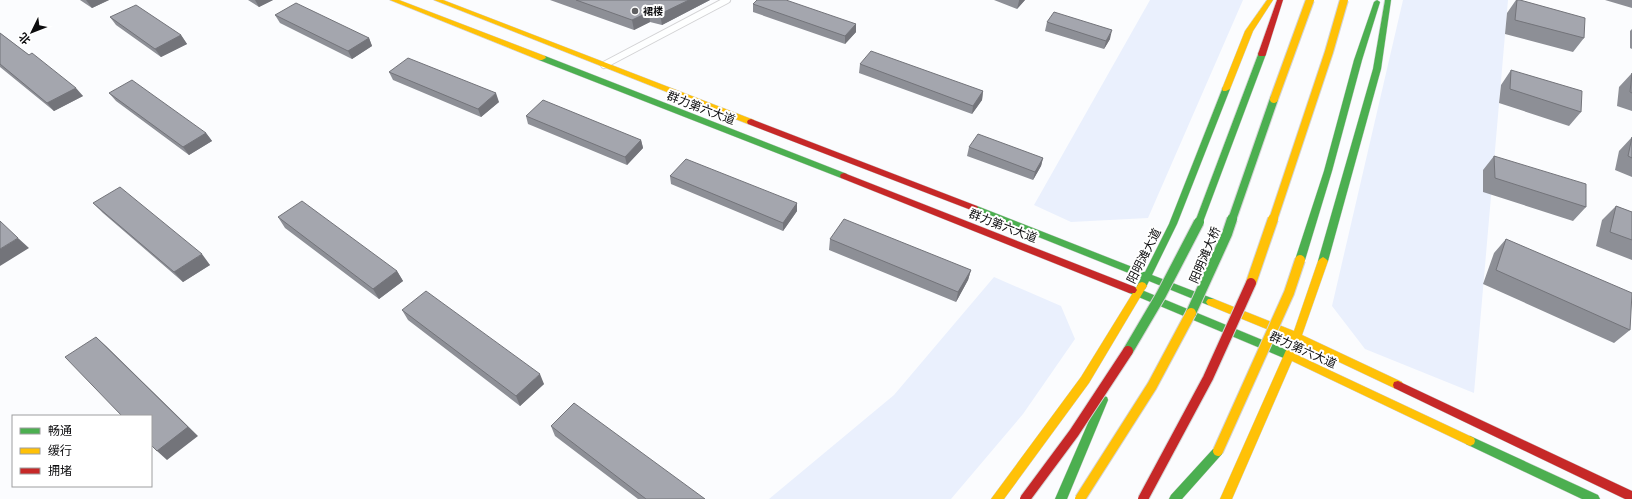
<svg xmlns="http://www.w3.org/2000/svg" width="1632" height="499" font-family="Mulish,'Noto Sans SC',sans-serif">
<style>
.green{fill:#eaf0fd}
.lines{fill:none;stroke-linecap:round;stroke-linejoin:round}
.lane-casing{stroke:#d3d3d5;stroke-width:8}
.fast-casing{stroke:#d3d3d5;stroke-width:1}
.slow-casing{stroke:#d3d3d5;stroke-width:1}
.jam-casing{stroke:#d3d3d5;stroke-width:1}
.lane{stroke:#feffff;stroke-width:6}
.fast{fill:#4caf50;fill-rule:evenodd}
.slow{fill:#ffc107;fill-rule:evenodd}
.jam{fill:#c62828;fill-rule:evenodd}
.fast-bridge-far1-casing{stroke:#d3d3d5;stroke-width:10;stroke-linecap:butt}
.fast-bridge-casing{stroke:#d3d3d5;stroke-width:12;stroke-linecap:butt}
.slow-bridge-far1-casing{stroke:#d3d3d5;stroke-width:10;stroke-linecap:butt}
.slow-bridge-casing{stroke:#d3d3d5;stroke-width:12;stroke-linecap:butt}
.jam-bridge-casing{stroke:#d3d3d5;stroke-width:12;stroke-linecap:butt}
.fast-bridge-far1{stroke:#4caf50;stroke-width:8}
.fast-bridge{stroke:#4caf50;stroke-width:10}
.slow-bridge-far1{stroke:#ffc107;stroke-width:8}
.slow-bridge{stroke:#ffc107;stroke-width:10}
.jam-bridge{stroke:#c62828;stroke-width:10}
.wall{fill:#8d8f96}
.shaded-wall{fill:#73747a}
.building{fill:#a4a6ae;stroke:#73747a}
.poi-dot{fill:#606062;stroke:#fff;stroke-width:1.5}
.labels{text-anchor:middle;stroke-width:4;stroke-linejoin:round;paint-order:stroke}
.far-poi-label{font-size:10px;font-weight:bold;fill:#0c0c0e;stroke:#fff;text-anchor:start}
.street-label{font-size:12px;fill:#0c0c0e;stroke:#fff}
</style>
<rect width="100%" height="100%" fill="#fbfcfe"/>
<path class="green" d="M1150 0H1243L1148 218 1071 222 1034 205Z
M1403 0H1508L1474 393 1365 349 1332 306Z
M994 277 1061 306 1075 339 1023 414 951 499H769L894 395Z"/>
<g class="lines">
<g class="lane-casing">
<path id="lane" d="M604 65 727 0"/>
</g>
<g class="fast-casing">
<path id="fast" d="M1377 0 1380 2 1362 60 1332 171 1305 260 1303 262H1297L1295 260 1324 171 1354 60 1374 2Z
M1385 0H1391L1381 69 1328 261 1326 263H1320L1318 261 1373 69Z
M1259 52H1265L1266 54 1203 222 1202 224H1196L1195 222Z
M539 56H545L847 174 848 176 847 178H841L539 60Z
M1223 87H1226L1230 89 1177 224 1152 275 1214 299 1216 302 1214 305H1208L1149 281 1145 289H1139L1137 286 1141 278 971 210 970 208 971 206H977L1145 272 1169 224Z
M1132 286 1294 353 1295 356 1294 359 1290 360 1286 359 1129 293 1127 290 1129 287Z
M1103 396 1107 397 1108 400 1067 499H1055L1098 400 1099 397Z
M1470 436 1598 495 1600 499H1582L1466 444 1465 441 1466 438Z
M1218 446 1222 448 1223 451 1222 454 1182 499H1169L1171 495 1214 448Z"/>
</g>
<g class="slow-casing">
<path id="slow" d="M390 0H399L545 56 546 58 542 60H539Z
M434 0H443L754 120 755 122 754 124H748Z
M1267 0H1273L1253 31 1230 89 1226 91H1223L1222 89 1245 31Z
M1323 257 1326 259 1328 261 1302 335 1402 382 1403 385 1402 388 1398 389 1394 388 1299 343 1295 354 1474 438 1475 441 1474 444 1470 446 1466 444 1292 361 1232 499H1220L1291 339 1208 305 1206 302 1208 299H1214L1294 331 1318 261 1320 259Z
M1142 282 1145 283 1147 286 1145 289 1089 383 1004 499H991L1081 377 1139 283Z"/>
</g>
<g class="jam-casing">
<path id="jam" d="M1277 0H1283L1266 54 1265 56H1259L1258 54Z
M751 119 977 206 978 208 977 210H971L748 124 747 122 748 120Z
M844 173 1135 287 1137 290 1135 293H1129L841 178 840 176 841 174Z
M1398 381 1632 491V499H1625L1394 388 1393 385 1394 382Z"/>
</g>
<use href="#lane" class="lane"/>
<use href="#fast" class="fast"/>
<use href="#slow" class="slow"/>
<use href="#jam" class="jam"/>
<g class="fast-bridge-far1-casing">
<path id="fast-bridge-far1" d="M1232 220 1274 99"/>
</g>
<g class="fast-bridge-casing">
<path id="fast-bridge" d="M1191 313 1227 234 1232 219
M1128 351 1161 295 1199 222"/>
</g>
<g class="slow-bridge-far1-casing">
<path id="slow-bridge-far1" d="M1274 99 1310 0
M1273 220 1329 52 1344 0"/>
</g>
<g class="slow-bridge-casing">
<path id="slow-bridge" d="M1251 283 1273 219
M1218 451 1289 293 1300 260
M1080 499 1152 386 1191 313"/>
</g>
<g class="jam-bridge-casing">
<path id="jam-bridge" d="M1025 499 1074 433 1128 351
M1143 499 1208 378 1251 283"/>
</g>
<use href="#fast-bridge-far1" class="fast-bridge-far1"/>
<use href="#fast-bridge" class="fast-bridge"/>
<use href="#slow-bridge-far1" class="slow-bridge-far1"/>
<use href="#slow-bridge" class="slow-bridge"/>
<use href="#jam-bridge" class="jam-bridge"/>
</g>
<path class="wall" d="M80 0H109L92 8Z
M248 0H273L259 7Z
M550 0H710L662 25 650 22 634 30Z
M994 0H1025L1017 9Z
M1516 0H1520L1584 38 1573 52 1505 34 1507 13Z
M1605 0H1632V8Z
M753 4 856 24V32L845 44 753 12Z
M275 15 369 38 372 46 352 59 280 23Z
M110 17 181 35 187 44 161 57 116 25Z
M1047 22 1110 39 1104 49 1045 31Z
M1632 29V49L1630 48V31Z
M0 33 29 55 83 96 54 111 0 67Z
M860 64 983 91 982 100 972 114 859 73Z
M1511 70 1581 112 1569 126 1499 103 1501 85Z
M389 72 499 102 481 117 393 80Z
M1632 73V111L1617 106 1619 87Z
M109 93 206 133 212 141 189 155 116 101Z
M526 116 641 140 643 148 627 165 528 124Z
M1632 137V177L1615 170 1619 151Z
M969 147 1043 158 1041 166 1033 180 967 156Z
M1494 156 1586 207 1573 221 1483 192V170Z
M670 176 797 203V211L783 231 671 184Z
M93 203 210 265 183 282 103 213Z
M1616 206 1632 212V260L1596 246 1602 220Z
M278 217 397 271 403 281 379 299 285 228Z
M830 239 971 270 968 280 956 302 829 250Z
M1506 239 1630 330 1614 343 1483 284 1494 253Z
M402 310 544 384 520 406 408 320Z
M551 426 705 499H638L555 436Z"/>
<path class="shaded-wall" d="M86 0H109L92 8Z
M255 0H273L259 7Z
M689 0H710L662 25 660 14Z
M1019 0H1025L1017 9 1019 1Z
M649 12 650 22 634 30 632 20Z
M856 24V32L845 44V36Z
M1112 30 1110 39 1104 49 1106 41Z
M181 35 187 44 161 57 155 49Z
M369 38 372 46 352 59 348 51Z
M76 88 83 96 54 111 47 103Z
M983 91 982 100 972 114 973 106Z
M496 93 499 102 481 117 478 109Z
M206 133 212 141 189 155 183 147Z
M641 140 643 148 627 165 625 157Z
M1043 158 1041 166 1033 180 1035 172Z
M797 203V211L783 231V223Z
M18 238 29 248 0 266V249Z
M202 254 210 265 183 282 174 272Z
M971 270 968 280 956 302 958 292Z
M397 271 403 281 379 299 373 289Z
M96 337 106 346 198 436 167 460 157 451Z
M540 374 544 384 520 406 516 396Z"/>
<path class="building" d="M576 0H689L660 14 649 12 632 20Z
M757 0H786L856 24 845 36 753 4Z
M1517 0H1520L1585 18 1584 38 1515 20Z
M296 3 369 38 348 51 275 15Z
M136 5 181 35 155 49 110 17Z
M1054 12 1112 30 1106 41 1047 22Z
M0 33 29 55 32 53 76 88 47 103 0 64Z
M871 51 983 91 973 106 860 64Z
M408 58 496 93 478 109 389 72Z
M1511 70 1582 91 1581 112 1510 89Z
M1632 73V93L1630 92Z
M132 80 206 133 183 147 109 93Z
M543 100 641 140 625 157 526 116Z
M978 134 1043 158 1035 172 969 147Z
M1632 137V158L1628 156Z
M1494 156 1586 184V207L1495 178Z
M686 159 797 203 783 223 670 176Z
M120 187 202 254 174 272 93 203Z
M302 201 397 271 373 289 278 217Z
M1616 206 1632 212V240L1610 232Z
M844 219 971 270 958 292 830 239Z
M0 221 18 238 0 249Z
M1506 239 1632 293 1630 330 1496 270Z
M426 291 540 374 516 396 402 310Z
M96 337 188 427 157 451 151 445V416H122L65 357Z
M574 403 705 499H646L551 426Z"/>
<circle class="poi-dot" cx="635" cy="11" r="4"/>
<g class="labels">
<g class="far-poi-label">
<text x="643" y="15">裙楼</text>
</g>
<g class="street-label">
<text transform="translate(701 108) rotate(21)" y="4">群力第六大道</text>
<text transform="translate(1003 226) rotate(21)" y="4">群力第六大道</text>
<text transform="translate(1205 255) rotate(-67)" y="4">阳明滩大桥</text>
<text transform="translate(1144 256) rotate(-63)" y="4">阳明滩大道</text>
<text transform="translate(1303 350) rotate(24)" y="4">群力第六大道</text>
</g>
</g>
<rect x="12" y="415" width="140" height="72" fill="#ffffff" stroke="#9e9e9f"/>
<rect x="20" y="428" width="20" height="6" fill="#4caf50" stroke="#9e9e9f"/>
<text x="48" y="435" font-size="12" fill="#0c0c0e">畅通</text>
<rect x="20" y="448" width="20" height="6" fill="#ffc107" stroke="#9e9e9f"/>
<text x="48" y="455" font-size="12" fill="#0c0c0e">缓行</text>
<rect x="20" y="468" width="20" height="6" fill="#c62828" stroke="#9e9e9f"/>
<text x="48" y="475" font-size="12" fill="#0c0c0e">拥堵</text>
<g transform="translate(32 32) rotate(227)" stroke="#ffffff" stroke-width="3" paint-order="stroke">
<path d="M0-3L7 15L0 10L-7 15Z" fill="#0c0c0e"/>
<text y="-6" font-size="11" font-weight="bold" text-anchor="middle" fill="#0c0c0e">北</text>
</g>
</svg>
